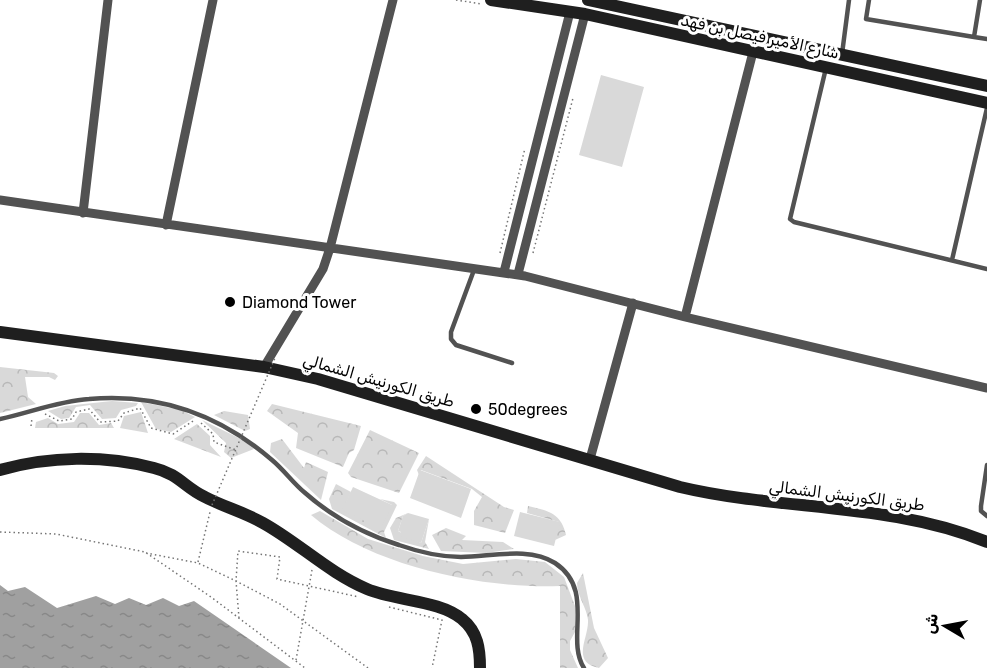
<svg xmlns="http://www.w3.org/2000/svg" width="987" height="668" font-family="Rubik,Cairo,sans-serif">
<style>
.forest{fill:url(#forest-crowns)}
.pitch{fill:#d9d9d9}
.water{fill:url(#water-ripples)}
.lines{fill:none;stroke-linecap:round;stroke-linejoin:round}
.path{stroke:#747474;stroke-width:1.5;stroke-dasharray:1.5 3;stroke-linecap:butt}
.lane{stroke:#525252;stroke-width:4.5}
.street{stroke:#525252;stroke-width:9}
.secondary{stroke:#1f1f1f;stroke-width:12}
.path-bridge{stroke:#747474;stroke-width:1.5;stroke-dasharray:1.5 3;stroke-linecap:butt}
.poi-dot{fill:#000;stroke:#fff;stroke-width:2}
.labels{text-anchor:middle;stroke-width:6;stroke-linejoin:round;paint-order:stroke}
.street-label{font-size:16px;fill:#000;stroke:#fff}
.poi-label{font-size:16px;fill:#000;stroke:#fff;text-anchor:start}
</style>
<defs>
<pattern id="forest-crowns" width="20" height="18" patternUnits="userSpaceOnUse" patternTransform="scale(1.5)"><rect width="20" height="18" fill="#d9d9d9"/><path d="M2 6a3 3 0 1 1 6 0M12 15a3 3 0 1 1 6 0" fill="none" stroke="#b8b8b8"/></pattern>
<pattern id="water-ripples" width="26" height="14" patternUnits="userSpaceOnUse" patternTransform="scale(1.5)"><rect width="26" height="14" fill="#a0a0a0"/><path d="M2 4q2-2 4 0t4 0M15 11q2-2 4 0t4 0" fill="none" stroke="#888"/></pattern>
</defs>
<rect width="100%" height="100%" fill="#fff"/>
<path class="forest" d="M0 367 54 373 58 376 55 380 49 377H25L28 397 36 404 0 413Z
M112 401 138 403 136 406 121 410 116 418 102 419 90 405 76 407 69 418 61 419 48 411 65 406Z
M141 402 181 410 195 417 171 432 156 429Z
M272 404 361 426 354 450 349 453 343 467 296 448 298 433 267 411Z
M224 411 248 415 250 429 245 431 214 415Z
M141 412 148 433 120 428 124 416Z
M80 413H89L99 425 111 423 114 428H35L36 422 48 418 58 424 74 422Z
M202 420 243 440 254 449 231 458 224 452 226 443Z
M197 424 210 436V445L221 457 174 439Z
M370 430 419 453 399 493 351 477 348 473Z
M282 439 304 468 306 462 328 472 321 500 270 452 271 443Z
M426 456 504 507 514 510 505 533 474 525V511L482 497 472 489 421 470 419 475 417 470Z
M336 484 351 492 343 510 392 505 380 499 394 502 397 505 384 532 386 538 332 509 329 499Z
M528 506C549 511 561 513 566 535L555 540 559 522 527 513Z
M320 511 368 539 423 556 463 564 516 559 545 562 564 577 575 606V632L570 641V650L578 668H560V586C482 589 371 566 311 515Z
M408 513 403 516 398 531 421 543 429 519 425 542 429 549 394 540 390 528 396 518Z
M446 528 466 536 462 540 503 542 514 549 486 553 441 551 432 535Z
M583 573 594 628 608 658 599 668C570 662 589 638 588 620 587 608 577 596 577 583Z"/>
<path class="pitch" d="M601 75 644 87 622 167 579 155Z
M420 470 471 489 461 518 410 498Z
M353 487 392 505 381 529 342 510Z
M520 512 560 522 554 546 514 536Z
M408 513 429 519 421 543 399 536 401 532 398 531 403 516Z"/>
<path class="water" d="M0 585 8 591 25 587 57 608 96 596 115 604 129 598 146 605 163 598 179 606 194 601 291 668H0Z"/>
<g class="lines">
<path class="path" d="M456 0 482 4
M500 253 525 148
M533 253 573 98
M45 414 59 421 72 419 76 412 89 409 100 422 118 421 124 413 140 408 151 428 173 434 193 421
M201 423 213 434 214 442 236 450
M31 426 32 418
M0 532 56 534 145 552 211 597 305 668
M146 553 198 563 236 581 280 604 368 668
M198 562 210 512
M389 607 442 620 432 668
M239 618 236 581 238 551 280 557 277 579 359 597
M296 660 312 570"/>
<path class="lane" d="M869 0 866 19 974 37
M980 0 974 37 987 39
M842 54 849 0
M826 68 790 219 794 222 987 269
M952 260 987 108
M474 270 451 332V339L456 345 512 363
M0 419C29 413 58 401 89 399 158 393 220 415 272 460 284 470 293 483 304 492 332 517 364 534 399 545 419 552 441 557 461 557 490 557 529 546 555 563 596 590 565 639 584 668
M987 465 981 506V511L987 516"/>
<path class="street" d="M0 200 525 276 685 317 987 388
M83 213 108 0
M166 225 213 0
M504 272 570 12
M518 274 585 14
M685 317 753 52
M264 367 323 269 330 248 393 0
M590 459 633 303"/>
<path class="secondary" d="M491 0 585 14 987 103
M588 0 987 86
M0 332 264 367 318 379 680 487C781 511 890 502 987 542
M0 470C49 456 104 455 154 468 179 474 185 488 205 497 224 507 244 512 263 523 299 543 329 573 367 589 395 601 440 600 462 619 478 632 480 649 480 668"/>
<path class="path-bridge" d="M212 505 275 358"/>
</g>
<g class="poi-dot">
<circle cx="230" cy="302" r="6"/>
<circle cx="476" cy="409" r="6"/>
</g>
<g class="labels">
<g class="street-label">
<text transform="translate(760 36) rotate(12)" y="6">شارع الأمير فيصل بن فهد</text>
<text transform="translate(379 380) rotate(16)" y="6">طريق الكورنيش الشمالي</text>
<text transform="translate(847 495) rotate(7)" y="6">طريق الكورنيش الشمالي</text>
</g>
<g class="poi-label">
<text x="242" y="308">Diamond Tower</text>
<text x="488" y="415">50degrees</text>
</g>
</g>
<g transform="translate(945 626) rotate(280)" stroke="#ffffff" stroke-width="4.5" paint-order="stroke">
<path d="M0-4.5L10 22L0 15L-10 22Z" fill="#000000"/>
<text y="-9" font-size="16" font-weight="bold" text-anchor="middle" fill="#000000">ش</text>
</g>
</svg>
